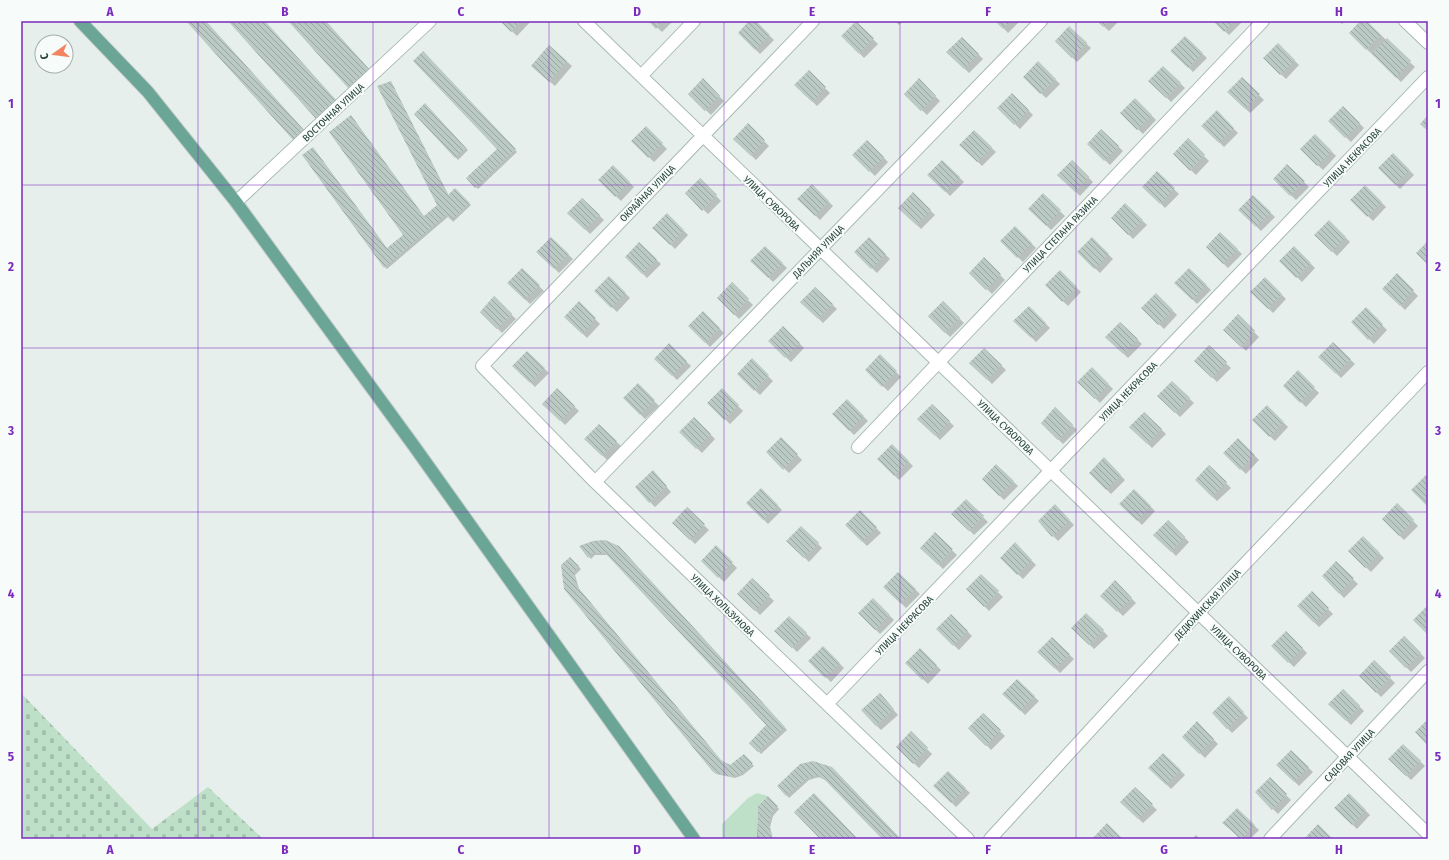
<svg xmlns="http://www.w3.org/2000/svg" width="1449" height="860" font-family="'Fira Sans Condensed',sans-serif">
<style>
.grass{fill:#bfe0c8}
.cemetery{fill:url(#cemetery-stones)}
.shadow{fill:#0003}
.building{fill:url(#building-back-hatch)}
.lines{fill:none;stroke-linecap:round;stroke-linejoin:round}
.minor-casing{stroke:#a8b8b2;stroke-width:14}
.major-casing{stroke:#c2cac8;stroke-width:14}
.minor{stroke:#fff;stroke-width:12}
.major{stroke:#6aa596;stroke-width:12}
.grid{fill:none;stroke:#7b2cbf;stroke-width:1;stroke-opacity:0.55}
.labels{text-anchor:middle;stroke-width:4;stroke-linejoin:round;paint-order:stroke}
.street-label{font-size:10px;fill:#24423a;stroke:#f7fbf9}
.neatline{fill:none;stroke:#7b2cbf;stroke-width:1.5}
.grid-label{font-size:13px;text-anchor:middle;font-weight:bold;fill:#7b2cbf}
</style>
<defs>
<pattern id="cemetery-stones" width="16" height="16" patternUnits="userSpaceOnUse"><rect width="16" height="16" fill="#bfe0c8"/><path d="M2 7V4a2 2 0 0 1 4 0v3zM10 15v-3a2 2 0 0 1 4 0v3z" fill="#a4c1ad"/></pattern>
<pattern id="building-back-hatch" width="6" height="6" patternUnits="userSpaceOnUse"><rect width="6" height="6" fill="#bbcac4"/><path d="M-1 5l2 2M0 0l6 6M5-1l2 2" fill="none" stroke="#98a6a0"/></pattern>
</defs>
<rect width="100%" height="100%" fill="#e6efeb"/>
<path class="grass" d="M757 793 768 796 758 806V839H722V824L748 798Z"/>
<path class="cemetery" d="M21 693 152 829 208 787 263 839H21Z"/>
<path class="shadow" d="M501 21H531L517 36Z
M650 21H673L662 32Z
M751 21H754L774 40 760 54 739 33Z
M895 21H903L899 25Z
M997 21H1020L1008 33Z
M1098 21H1119L1109 31Z
M1214 21H1242V22L1229 35Z
M1339 21H1345L1342 24Z
M1362 21H1366L1415 67 1401 82 1350 33Z
M856 23 878 44 864 58 843 36Z
M1069 27 1091 48 1077 62 1056 41Z
M1185 37 1207 58 1193 72 1172 51Z
M962 38 983 59 969 73 948 52Z
M1278 44 1299 65 1286 79 1264 58Z
M549 46 572 66 555 86 537 71Z
M423 53 517 152 478 189 467 178 498 149Z
M1038 63 1060 84 1046 98 1024 77Z
M1163 67 1185 88 1171 102 1150 81Z
M809 72 830 93 817 106 796 85Z
M1242 79 1264 100 1250 113 1229 92Z
M703 80 724 101 711 115 689 94Z
M919 80 940 101 927 115 905 94Z
M392 84 449 196 455 189 471 205 453 222 449 216 387 269 385 267 387 249 438 205Z
M1012 94 1033 115 1020 129 998 108Z
M1135 99 1156 120 1143 134 1121 113Z
M425 105 468 150 458 160 415 114Z
M1343 107 1364 128 1351 142 1329 121Z
M1217 112 1238 133 1224 147 1203 126Z
M748 125 769 146 756 160 734 139Z
M646 128 667 149 654 162 632 141Z
M1101 130 1123 151 1110 165 1088 144Z
M974 131 996 152 982 166 961 145Z
M1315 135 1336 156 1323 170 1301 149Z
M1188 140 1209 161 1196 175 1174 154Z
M867 141 888 162 875 176 853 155Z
M1393 154 1414 175 1400 189 1379 168Z
M942 161 964 182 950 196 929 175Z
M1072 161 1093 182 1080 196 1059 175Z
M1287 165 1309 187 1296 200 1274 179Z
M613 166 634 187 621 201 599 180Z
M1157 173 1179 194 1165 208 1144 186Z
M700 179 721 201 708 214 686 193Z
M812 185 833 206 820 220 799 199Z
M1365 186 1386 207 1373 221 1351 200Z
M913 194 935 215 921 229 900 208Z
M1043 195 1065 216 1051 230 1030 209Z
M1253 196 1275 217 1261 231 1240 210Z
M582 199 604 220 590 234 569 213Z
M1125 204 1147 225 1133 239 1112 218Z
M667 214 688 235 675 249 654 228Z
M1329 221 1350 242 1337 256 1316 235Z
M1015 227 1036 248 1023 262 1001 241Z
M1220 233 1242 254 1228 268 1207 247Z
M551 238 573 259 559 273 538 252Z
M869 238 890 259 877 273 855 252Z
M1092 238 1113 259 1100 273 1078 252Z
M639 243 661 264 647 278 626 257Z
M765 247 787 268 773 282 752 261Z
M1294 247 1315 268 1302 282 1280 261Z
M984 259 1005 280 992 294 970 273Z
M522 269 544 291 530 304 509 283Z
M1189 269 1211 290 1197 304 1176 283Z
M1060 272 1081 292 1068 306 1046 285Z
M1397 275 1418 296 1405 310 1384 289Z
M609 277 630 298 617 312 595 291Z
M1265 278 1286 299 1273 313 1252 292Z
M732 284 753 305 739 319 718 298Z
M815 288 837 309 823 323 802 302Z
M1156 294 1177 315 1164 329 1142 308Z
M494 298 516 319 502 333 481 312Z
M943 302 964 323 950 337 929 316Z
M579 303 600 324 587 338 566 317Z
M1029 307 1050 328 1036 342 1015 321Z
M1366 309 1387 330 1374 344 1352 322Z
M703 312 724 333 710 347 689 326Z
M1238 316 1259 337 1246 351 1225 330Z
M1120 323 1142 344 1128 358 1107 337Z
M783 327 804 348 791 362 769 341Z
M1333 343 1355 364 1341 378 1320 357Z
M669 345 691 366 677 380 656 359Z
M1209 347 1231 368 1217 382 1196 361Z
M984 349 1006 370 992 384 971 363Z
M527 352 549 373 535 387 514 366Z
M880 356 901 377 888 391 866 370Z
M752 360 773 381 760 395 738 374Z
M1092 368 1113 389 1100 403 1079 382Z
M1298 372 1319 393 1306 407 1284 385Z
M1172 382 1194 403 1180 417 1159 396Z
M638 385 659 406 645 419 624 398Z
M557 390 579 411 565 425 544 404Z
M722 390 743 411 730 424 708 403Z
M847 400 868 421 854 435 833 414Z
M932 405 954 426 940 440 919 419Z
M1267 406 1288 427 1275 441 1253 420Z
M1055 409 1077 430 1063 444 1042 423Z
M1144 413 1166 434 1152 448 1131 427Z
M694 418 715 439 702 453 680 432Z
M599 425 621 446 607 460 586 439Z
M781 438 802 460 789 473 767 452Z
M1238 439 1259 460 1246 474 1224 453Z
M892 445 913 466 899 480 878 459Z
M1104 459 1125 480 1111 494 1090 473Z
M996 465 1018 486 1004 500 983 479Z
M1209 466 1231 488 1217 501 1196 480Z
M658 477 671 492 655 507 650 502Z
M761 489 782 510 768 524 747 503Z
M1134 490 1155 511 1142 525 1121 504Z
M966 501 988 522 974 535 953 514Z
M1397 505 1418 526 1404 540 1383 519Z
M1056 506 1074 525 1058 541 1039 521Z
M687 509 709 530 695 544 674 523Z
M860 511 881 533 867 546 846 525Z
M1168 521 1189 542 1176 556 1155 535Z
M801 527 822 548 809 562 788 541Z
M935 534 957 555 943 569 922 548Z
M1363 537 1384 558 1371 572 1349 551Z
M1015 544 1036 565 1023 579 1001 558Z
M580 547H618L787 730 761 754 751 743 768 725 608 555H595L591 559Z
M716 547 737 568 724 582 702 561Z
M570 558 581 569 575 575 579 589 721 761 730 766 744 755 754 766 743 775 735 778 716 774 714 772 565 589Z
M1336 563 1358 584 1344 598 1323 576Z
M898 573 920 594 906 608 885 587Z
M981 576 1003 597 989 611 968 589Z
M752 580 774 601 760 615 739 594Z
M1115 582 1136 603 1123 616 1102 596Z
M1312 593 1333 614 1319 627 1298 606Z
M873 599 894 620 880 634 859 613Z
M1086 614 1108 636 1094 649 1073 628Z
M951 615 972 636 959 650 937 629Z
M789 617 811 638 797 652 776 631Z
M1286 632 1307 653 1294 667 1272 646Z
M1404 637 1425 658 1411 672 1390 651Z
M1052 638 1074 659 1060 673 1039 652Z
M823 647 844 668 831 682 809 661Z
M920 649 941 670 928 684 906 663Z
M1374 662 1395 683 1381 697 1360 675Z
M1017 680 1039 701 1025 715 1004 694Z
M1343 690 1364 711 1351 725 1330 704Z
M1229 698 1248 718 1232 733 1213 713Z
M884 699 898 715 881 730 876 725Z
M983 715 1005 736 991 750 970 728Z
M1197 723 1218 744 1205 758 1183 737Z
M911 733 932 754 919 768 897 747Z
M1403 745 1425 766 1411 780 1390 759Z
M1291 751 1313 772 1299 786 1278 765Z
M1163 754 1185 775 1171 789 1150 768Z
M813 762 899 839H883L827 781 819 777 809 780 789 798 778 786Z
M948 772 970 793 956 807 935 786Z
M1270 779 1291 800 1278 814 1256 792Z
M1135 789 1157 810 1143 823 1122 802Z
M1349 794 1370 815 1357 829 1336 808Z
M768 797 779 809 773 816 770 827 773 839H759L757 837 759 806Z
M1237 809 1259 830 1250 839H1240L1224 823Z
M1196 835 1200 839H1192Z"/>
<path class="building" d="M186 21H206L305 131 294 141Z
M228 21H265L337 101 317 120Z
M288 21H326L370 70 349 89Z
M500 21H522L511 32Z
M648 21H663L656 29Z
M749 21H756L770 35 755 50 738 33Z
M856 21 874 38 859 54 841 36Z
M995 21H1010L1003 29Z
M1097 21H1109L1103 27Z
M1213 21H1234L1224 32Z
M1360 21H1367L1381 35 1366 50 1349 33Z
M1069 26 1087 43 1072 58 1055 41Z
M1185 36 1203 53 1188 68 1170 51Z
M962 37 979 54 964 69 946 52Z
M1387 38 1411 61 1396 78 1372 54Z
M1278 43 1295 60 1280 75 1263 58Z
M549 45 567 61 549 82 531 66Z
M423 51 516 149 475 188 466 178 497 149 413 61Z
M1038 61 1056 79 1040 94 1023 77Z
M1163 66 1181 83 1166 98 1148 81Z
M809 70 826 87 812 102 794 85Z
M1242 77 1260 94 1245 109 1227 92Z
M703 78 720 96 705 111 688 94Z
M919 78 936 96 921 111 904 94Z
M391 81 448 195 455 188 470 203 451 220 446 215 384 268 302 155 313 147 387 248 403 235 329 132 351 115 424 216 437 205 377 86Z
M1012 93 1029 110 1014 125 997 108Z
M1135 98 1152 115 1137 130 1120 113Z
M425 103 466 148 455 158 414 114Z
M1343 106 1360 123 1345 138 1328 121Z
M1217 110 1234 128 1219 143 1201 126Z
M1428 115V131L1420 124Z
M748 123 765 140 751 156 733 139Z
M646 126 663 143 648 158 631 141Z
M1101 129 1119 146 1104 161 1087 144Z
M974 130 992 147 977 162 959 145Z
M1315 134 1332 151 1317 166 1300 149Z
M1188 138 1205 155 1190 171 1173 154Z
M867 140 884 157 869 172 852 155Z
M1393 153 1410 170 1395 185 1378 168Z
M942 160 960 177 945 192 927 175Z
M1072 160 1089 177 1075 192 1057 175Z
M1287 164 1305 181 1290 196 1273 179Z
M613 165 630 182 615 197 598 180Z
M1157 171 1175 188 1160 204 1142 187Z
M700 178 717 195 702 211 685 193Z
M812 184 829 201 815 216 797 199Z
M1365 185 1382 202 1367 217 1350 200Z
M913 192 931 210 916 225 898 208Z
M1043 193 1061 210 1046 226 1028 209Z
M1253 195 1271 212 1256 227 1238 210Z
M582 198 600 215 585 230 567 213Z
M1125 203 1143 220 1128 235 1111 218Z
M667 213 684 230 670 245 652 228Z
M1329 220 1346 237 1332 252 1314 235Z
M1015 226 1032 243 1017 258 1000 241Z
M1220 232 1238 249 1223 264 1206 247Z
M551 237 569 254 554 269 536 252Z
M869 237 886 254 871 269 854 252Z
M1092 237 1109 254 1094 269 1077 252Z
M1428 241V265L1416 253Z
M639 242 657 259 642 274 625 257Z
M765 246 783 263 768 278 750 261Z
M1294 246 1311 263 1296 278 1279 261Z
M984 257 1001 274 986 290 969 273Z
M522 268 540 285 525 300 507 283Z
M1189 268 1207 285 1192 300 1174 283Z
M1060 270 1077 287 1062 302 1045 285Z
M1397 273 1414 290 1400 306 1382 289Z
M609 276 626 293 611 308 594 291Z
M1265 277 1282 294 1268 309 1250 292Z
M732 282 749 299 734 315 717 298Z
M815 287 833 304 818 319 800 302Z
M1156 293 1173 310 1158 325 1141 308Z
M494 296 512 314 497 329 480 312Z
M579 301 596 318 582 334 564 317Z
M943 301 960 318 945 333 928 316Z
M1029 306 1046 323 1031 338 1013 321Z
M1366 307 1383 324 1368 340 1351 322Z
M703 311 720 328 705 343 688 326Z
M1238 314 1255 331 1241 347 1223 330Z
M1120 322 1138 339 1123 354 1105 337Z
M783 326 800 343 785 358 768 341Z
M1333 342 1351 359 1336 374 1318 357Z
M669 343 687 361 672 376 654 359Z
M1209 345 1227 362 1212 378 1194 361Z
M984 348 1002 365 987 380 969 363Z
M527 351 545 368 530 383 512 366Z
M880 354 897 371 882 387 865 370Z
M752 358 769 375 754 391 737 374Z
M1092 367 1109 384 1095 399 1077 382Z
M1298 370 1315 387 1300 403 1283 386Z
M1172 381 1190 398 1175 413 1157 396Z
M638 383 655 400 640 415 623 398Z
M557 388 575 406 560 421 542 404Z
M722 388 739 405 724 420 707 403Z
M847 399 864 416 849 431 832 414Z
M932 404 950 421 935 436 917 419Z
M1267 405 1284 422 1269 437 1252 420Z
M1055 407 1073 425 1058 440 1041 423Z
M1144 412 1162 429 1147 444 1129 427Z
M694 417 711 434 696 449 679 432Z
M599 424 617 441 602 456 584 439Z
M781 437 798 454 783 470 766 452Z
M1238 438 1255 455 1240 470 1223 453Z
M892 444 909 461 894 476 877 459Z
M1104 457 1121 475 1106 490 1089 473Z
M996 464 1014 481 999 496 982 479Z
M1209 465 1227 482 1212 497 1195 480Z
M653 470 667 486 649 503 635 487Z
M1426 475 1428 477V507L1411 490Z
M761 488 778 505 763 520 746 503Z
M1134 489 1151 506 1137 521 1119 504Z
M966 499 984 516 969 531 951 514Z
M1397 503 1414 520 1399 536 1382 519Z
M1055 504 1070 520 1052 537 1038 521Z
M687 507 705 524 690 540 672 523Z
M860 510 877 527 862 542 845 525Z
M1168 520 1185 537 1171 552 1153 535Z
M801 526 819 543 804 558 786 541Z
M935 532 953 549 938 565 920 548Z
M1363 536 1380 553 1365 568 1348 551Z
M605 540 619 546 785 727 758 752 749 743 766 725 605 553H592L588 558 579 546 593 541Z
M1015 542 1032 560 1017 575 1000 558Z
M716 545 733 562 718 578 701 561Z
M570 557 579 566 574 572 577 586 721 760 730 765 744 754 753 763 741 774 732 777 713 772 564 589 561 565Z
M1336 561 1354 578 1339 594 1322 576Z
M898 572 916 589 901 604 883 587Z
M981 574 999 591 984 607 966 589Z
M752 578 770 595 755 611 737 594Z
M1115 580 1132 598 1117 612 1100 596Z
M1312 591 1329 608 1314 623 1297 606Z
M873 598 890 615 875 630 858 613Z
M1428 605V635L1413 620Z
M1086 613 1104 630 1089 645 1071 628Z
M951 614 968 631 953 646 936 629Z
M789 616 807 633 792 648 774 631Z
M1286 631 1303 648 1288 663 1271 646Z
M1404 636 1421 653 1406 668 1389 651Z
M1052 637 1070 654 1055 669 1037 652Z
M823 646 840 663 825 678 808 661Z
M920 648 937 665 922 680 905 663Z
M1374 660 1391 677 1376 693 1359 676Z
M1017 679 1035 696 1020 711 1002 694Z
M1343 689 1360 706 1346 721 1328 704Z
M880 693 894 709 876 726 861 710Z
M1229 696 1244 712 1227 729 1212 713Z
M983 713 1001 730 986 746 968 728Z
M1428 719V746L1415 732Z
M1197 721 1214 739 1199 754 1182 737Z
M911 731 928 748 913 764 896 747Z
M1403 744 1421 761 1406 776 1388 759Z
M1291 750 1309 767 1294 782 1276 765Z
M1163 753 1181 770 1166 785 1148 768Z
M813 761 832 767 901 839H882L824 779 816 776 806 779 786 796 777 786 800 764Z
M948 771 966 788 951 803 933 786Z
M1270 777 1287 794 1272 810 1255 792Z
M1135 787 1153 804 1138 819 1120 802Z
M814 793 858 839H820L794 812Z
M1349 793 1366 810 1352 825 1334 808Z
M768 796 778 806 771 814 769 825 772 839H758V806Z
M1237 808 1255 825 1241 839 1222 823Z
M1107 823 1123 839H1092Z
M1318 824 1333 839H1304Z"/>
<g class="lines">
<g class="minor-casing">
<path id="minor" d="M584 21 1428 834
M813 21 482 366 595 482 968 839
M1405 21 1428 43
M641 76 694 21
M236 202 430 21
M858 447 1263 21
M595 482 1041 21
M827 704 1428 77
M990 839 1198 613 1428 372
M1270 839 1428 671"/>
</g>
<g class="major-casing">
<path id="major" d="M80 21 148 92 236 202 414 446 694 839"/>
</g>
<use href="#minor" class="minor"/>
<use href="#major" class="major"/>
</g>
<path class="grid" d="M198 21V839M373 21V839M549 21V839M724 21V839M900 21V839M1076 21V839M1251 21V839M21 185H1428M21 348H1428M21 512H1428M21 675H1428"/>
<g class="labels">
<g class="street-label">
<text transform="translate(333 112) rotate(-43)" y="4">ВОСТОЧНАЯ УЛИЦА</text>
<text transform="translate(1352 157) rotate(-46)" y="4">УЛИЦА НЕКРАСОВА</text>
<text transform="translate(647 193) rotate(-46)" y="4">ОКРАЙНАЯ УЛИЦА</text>
<text transform="translate(772 203) rotate(44)" y="4">УЛИЦА СУВОРОВА</text>
<text transform="translate(1060 234) rotate(-46)" y="4">УЛИЦА СТЕПАНА РАЗИНА</text>
<text transform="translate(818 251) rotate(-46)" y="4">ДАЛЬНЯЯ УЛИЦА</text>
<text transform="translate(1128 391) rotate(-46)" y="4">УЛИЦА НЕКРАСОВА</text>
<text transform="translate(1006 427) rotate(44)" y="4">УЛИЦА СУВОРОВА</text>
<text transform="translate(1207 604) rotate(-47)" y="4">ДЕДЮХИНСКАЯ УЛИЦА</text>
<text transform="translate(723 605) rotate(44)" y="4">УЛИЦА ХОЛЬЗУНОВА</text>
<text transform="translate(904 625) rotate(-46)" y="4">УЛИЦА НЕКРАСОВА</text>
<text transform="translate(1239 652) rotate(44)" y="4">УЛИЦА СУВОРОВА</text>
<text transform="translate(1349 755) rotate(-47)" y="4">САДОВАЯ УЛИЦА</text>
</g>
</g>
<rect width="1449" height="860" fill="none" stroke="#f7fbf9" stroke-width="44"/>
<g transform="translate(54 54) rotate(256)"><circle r="19" fill="#f7fbf9" stroke="#a3b1ad"/>
<path d="M0-3L7 15L0 10L-7 15Z" fill="#f4845f"/>
<text y="-6" font-size="11" font-weight="bold" text-anchor="middle" fill="#24423a">С</text>
</g>
<rect x="22" y="22" width="1405" height="816" class="neatline"/>
<g class="grid-label">
<text x="110" y="16">A</text>
<text x="285" y="16">B</text>
<text x="461" y="16">C</text>
<text x="637" y="16">D</text>
<text x="812" y="16">E</text>
<text x="988" y="16">F</text>
<text x="1164" y="16">G</text>
<text x="1339" y="16">H</text>
<text x="11" y="108">1</text>
<text x="1438" y="108">1</text>
<text x="11" y="271">2</text>
<text x="1438" y="271">2</text>
<text x="11" y="435">3</text>
<text x="1438" y="435">3</text>
<text x="11" y="598">4</text>
<text x="1438" y="598">4</text>
<text x="11" y="761">5</text>
<text x="1438" y="761">5</text>
<text x="110" y="854">A</text>
<text x="285" y="854">B</text>
<text x="461" y="854">C</text>
<text x="637" y="854">D</text>
<text x="812" y="854">E</text>
<text x="988" y="854">F</text>
<text x="1164" y="854">G</text>
<text x="1339" y="854">H</text>
</g>
</svg>
